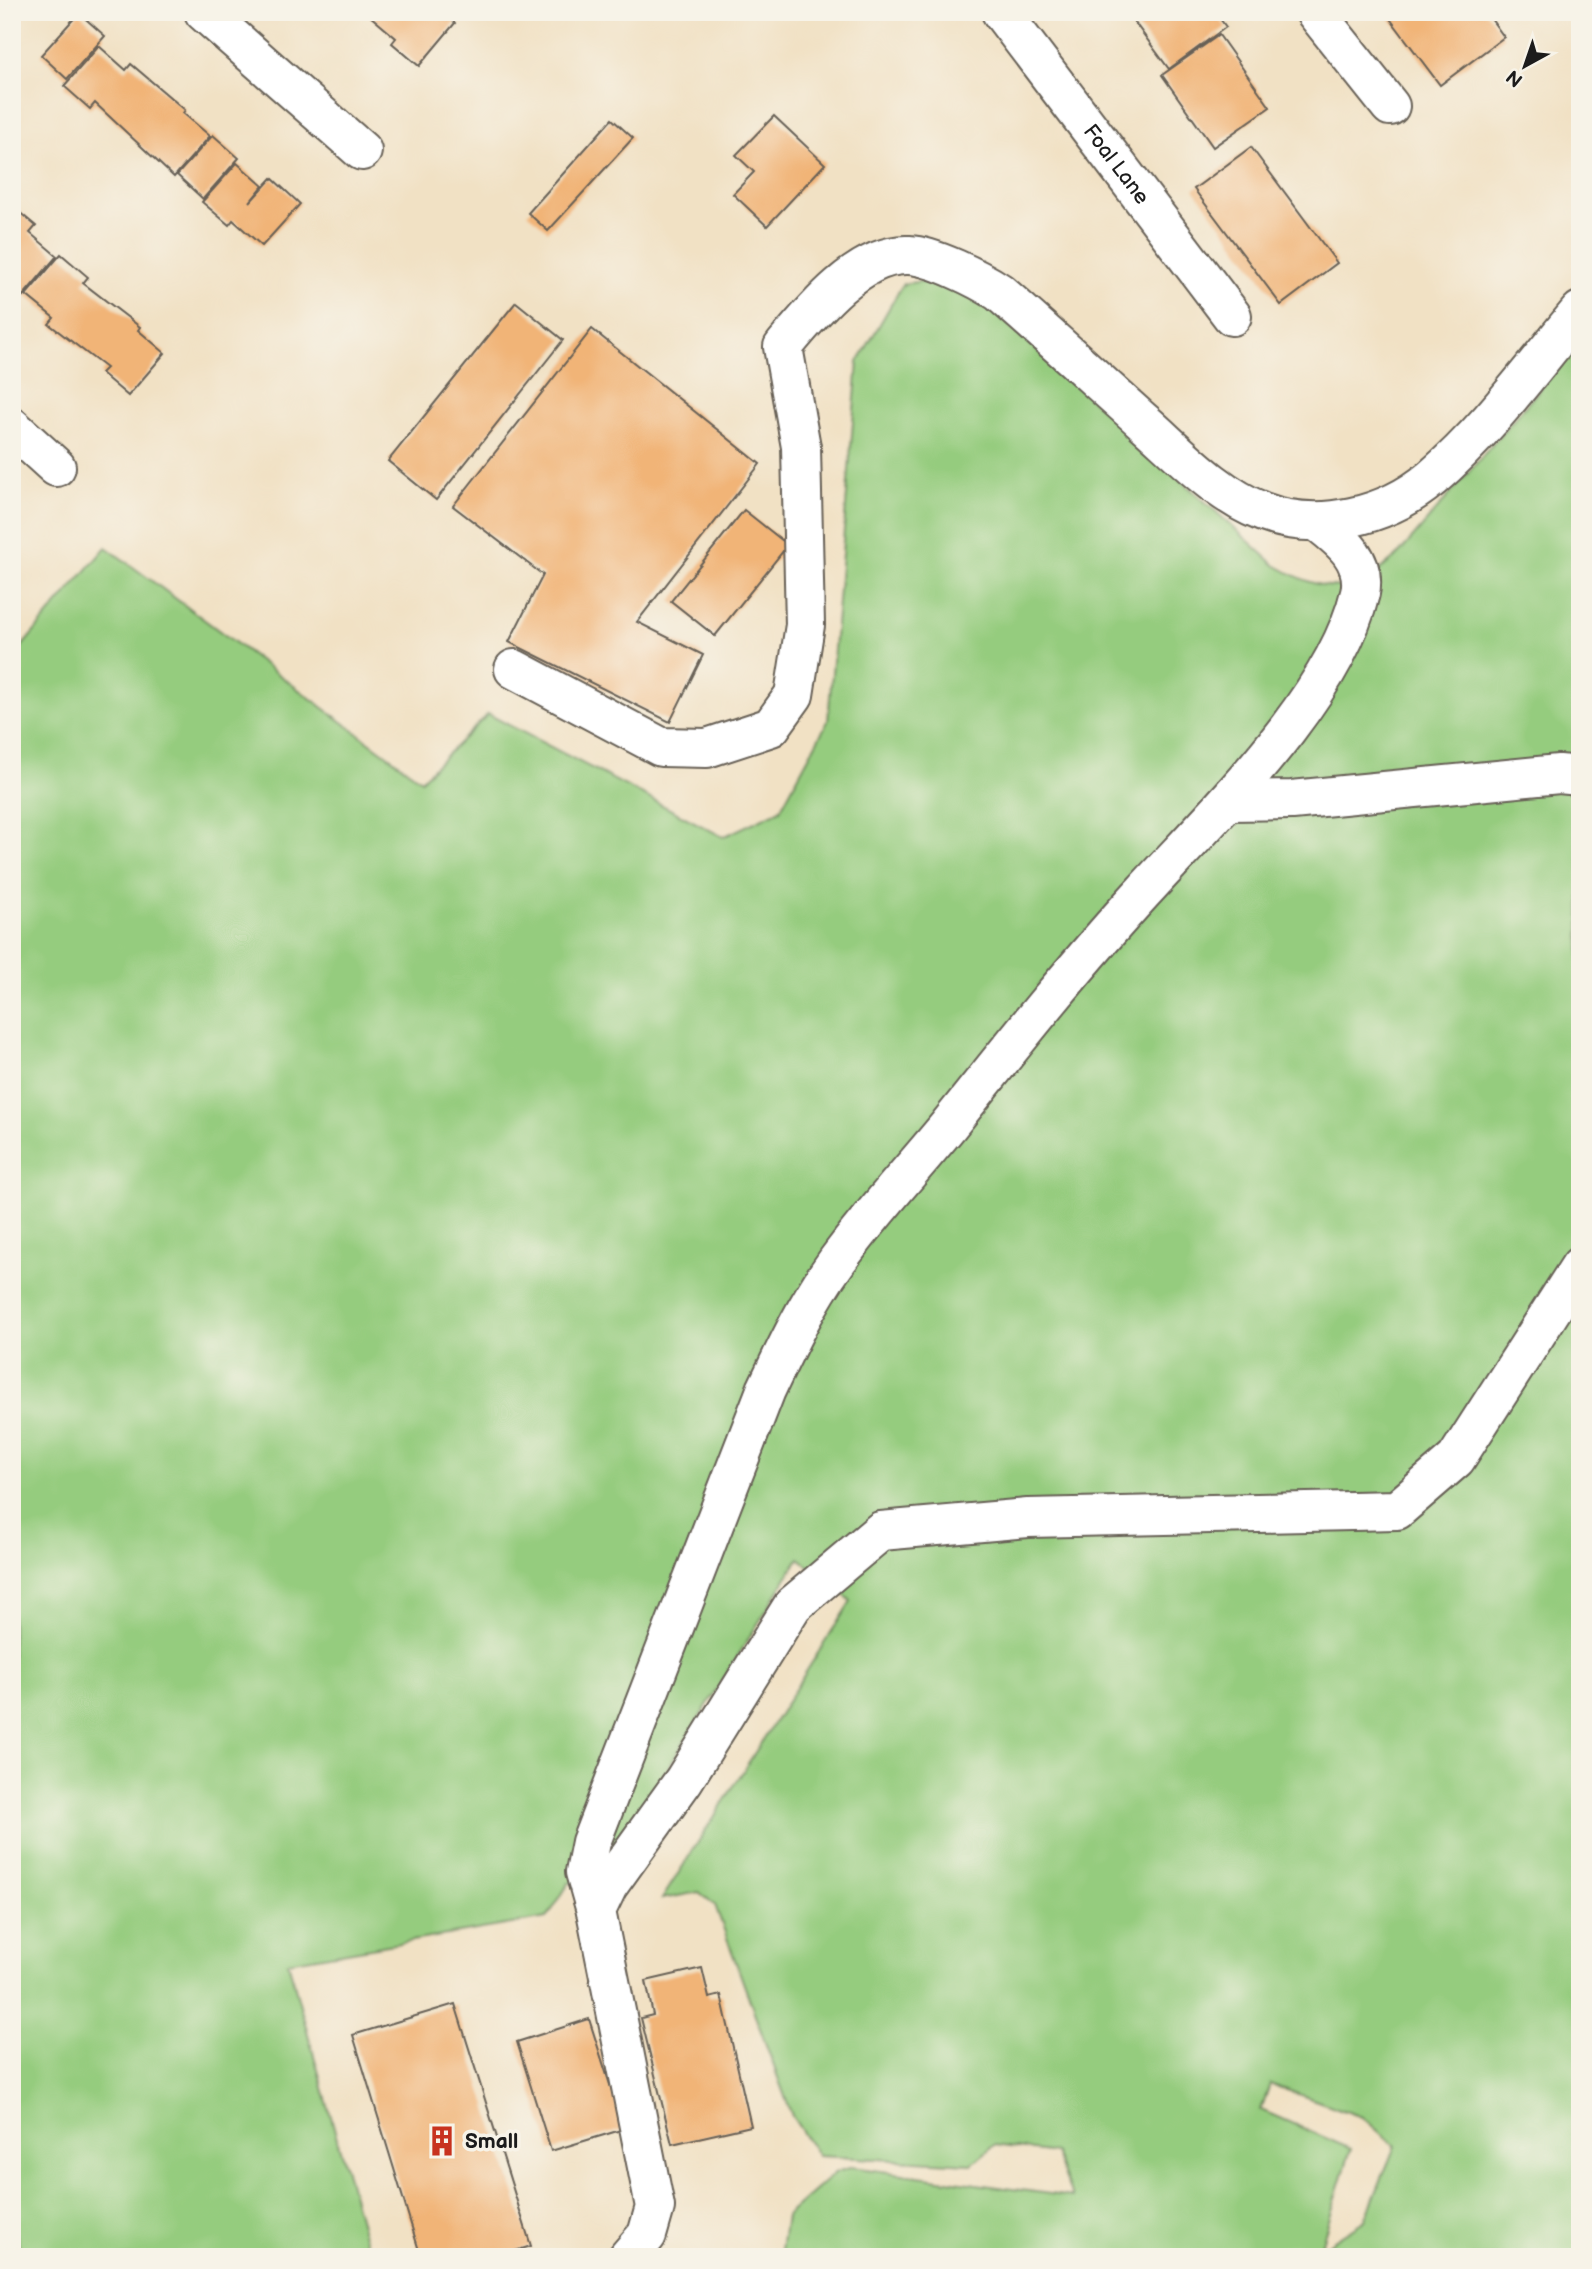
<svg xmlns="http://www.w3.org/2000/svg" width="1592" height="2269" font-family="'Balsamiq Sans',sans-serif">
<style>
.green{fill:#95cc7e;stroke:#58744d;stroke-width:2;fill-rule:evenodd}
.building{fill:#f1b477}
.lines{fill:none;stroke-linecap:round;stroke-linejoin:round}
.minor-casing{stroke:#676157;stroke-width:42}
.minor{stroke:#fff;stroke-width:38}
.labels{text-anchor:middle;stroke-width:7;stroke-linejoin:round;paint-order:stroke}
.street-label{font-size:21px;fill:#1c1c1c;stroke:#f7f3e8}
.poi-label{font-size:21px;font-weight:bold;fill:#1c1c1c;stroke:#f7f3e8;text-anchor:start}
</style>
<rect width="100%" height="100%" fill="#f7f3e8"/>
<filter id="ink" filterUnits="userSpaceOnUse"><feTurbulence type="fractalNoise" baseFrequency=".0143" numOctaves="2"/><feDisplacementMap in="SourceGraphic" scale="14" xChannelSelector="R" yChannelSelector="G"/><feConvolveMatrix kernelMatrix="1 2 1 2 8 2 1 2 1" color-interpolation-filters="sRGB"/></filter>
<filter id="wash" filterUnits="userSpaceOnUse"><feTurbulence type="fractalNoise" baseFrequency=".00686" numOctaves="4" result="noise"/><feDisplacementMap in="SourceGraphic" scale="28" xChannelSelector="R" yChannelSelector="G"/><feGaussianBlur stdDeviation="1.57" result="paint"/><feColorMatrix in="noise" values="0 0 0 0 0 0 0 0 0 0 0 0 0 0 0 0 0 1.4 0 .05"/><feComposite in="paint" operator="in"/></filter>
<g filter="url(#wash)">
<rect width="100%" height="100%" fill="#f1e1c4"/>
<path class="green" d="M923 281 978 297 1275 565C1326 594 1351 596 1397 556L1580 342V2257H780L786 2216 836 2172 852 2167 1072 2197 1055 2153 994 2145 972 2164 818 2156 792 2116 715 1905 699 1892 662 1899 851 1601 799 1558 597 1882 569 1883 547 1918 288 1962 370 2257H22L12 2220V658L106 547 421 780 488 714 723 837 780 810 828 721 858 362 903 284ZM1270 2084 1362 2117 1395 2146 1365 2220 1320 2249 1351 2149 1261 2110Z"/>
<g id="blocks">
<path class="building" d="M371 12H443L455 23 419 66 392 43 396 38 369 15Z
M1127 12H1215L1226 27 1169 69Z
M1385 12H1486L1504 37 1440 85Z
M79 13 105 36 67 79 41 55Z
M1219 35 1270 107 1213 147 1162 75Z
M99 46 126 70 131 64 185 110 183 113 210 136 174 177 95 103 90 109 64 86Z
M774 116 825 164 767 226 733 194 754 172 736 155Z
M612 119 633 138 548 231 528 213Z
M213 135 239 158 203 199 177 175Z
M1251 147 1337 263 1281 305 1194 189Z
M237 163 263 186 250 202 272 178 300 204 262 246 233 220 229 225 202 202Z
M12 206 36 226 30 233 57 256 23 296 12 287Z
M61 254 88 277 83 283 140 327 138 330 165 353 128 396 101 373 106 368 49 324 54 318 26 295Z
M516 302 563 340 436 500 388 461Z
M592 329 760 464 637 622 703 655 670 722 509 642 543 575 453 506Z
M744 510 788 545 715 636 671 601Z
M702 1968 709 1998 721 1995 751 2126 672 2144 641 2018 653 2015 646 1981Z
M455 2004 531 2246 496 2257H421L353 2035Z
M589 2019 624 2129 551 2151 517 2042Z"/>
</g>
</g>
<g filter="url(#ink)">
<use href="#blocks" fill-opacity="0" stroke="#676157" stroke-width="2"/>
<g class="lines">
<g class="minor-casing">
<g id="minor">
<path d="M204 12 362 151"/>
<path id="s1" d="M1001 12 1232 316"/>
<path d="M1315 12 1390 106"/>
<path d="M12 427 56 467"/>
<path d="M514 669 661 747 707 748 771 727 794 695 805 625 801 447 783 347C811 313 860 252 909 255 933 256 979 279 999 292 1048 335 1096 379 1145 423 1180 454 1218 495 1263 512 1319 533 1387 516 1432 478 1488 430 1532 368 1580 311"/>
<path d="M1230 801 1292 800 1559 774 1580 776"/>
<path d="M596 1911 585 1872 591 1842 766 1390C787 1345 808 1301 837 1261 871 1214 911 1171 948 1126 1011 1047 1075 966 1144 891 1215 813 1335 698 1360 593 1367 560 1341 540 1319 523"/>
<path d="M628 2257 647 2235 655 2207 596 1911 608 1886 684 1780 793 1605 881 1531 1028 1518 1397 1510 1456 1459 1580 1266"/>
</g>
</g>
<use href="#minor" class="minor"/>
</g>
</g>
<defs>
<g id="building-bare" transform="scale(2.415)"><path d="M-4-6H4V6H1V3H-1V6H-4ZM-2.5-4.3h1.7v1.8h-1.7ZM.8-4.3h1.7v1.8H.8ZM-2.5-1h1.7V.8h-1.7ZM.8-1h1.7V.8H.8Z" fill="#c8321e" stroke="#f7f3e8" stroke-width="2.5" paint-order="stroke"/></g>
</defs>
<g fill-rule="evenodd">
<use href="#building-bare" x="442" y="2141"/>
</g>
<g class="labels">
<g class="street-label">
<text dy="7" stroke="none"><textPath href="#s1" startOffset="191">Foal Lane</textPath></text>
</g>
<g class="poi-label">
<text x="465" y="2148">Small</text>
</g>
</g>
<rect width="1592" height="2269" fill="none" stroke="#f7f3e8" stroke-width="42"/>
<g transform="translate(1525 66) rotate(220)" stroke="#f7f3e8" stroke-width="5" paint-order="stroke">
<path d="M0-5L12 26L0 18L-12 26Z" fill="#1c1c1c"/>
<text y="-10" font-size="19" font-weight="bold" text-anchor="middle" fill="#1c1c1c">N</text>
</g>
</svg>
